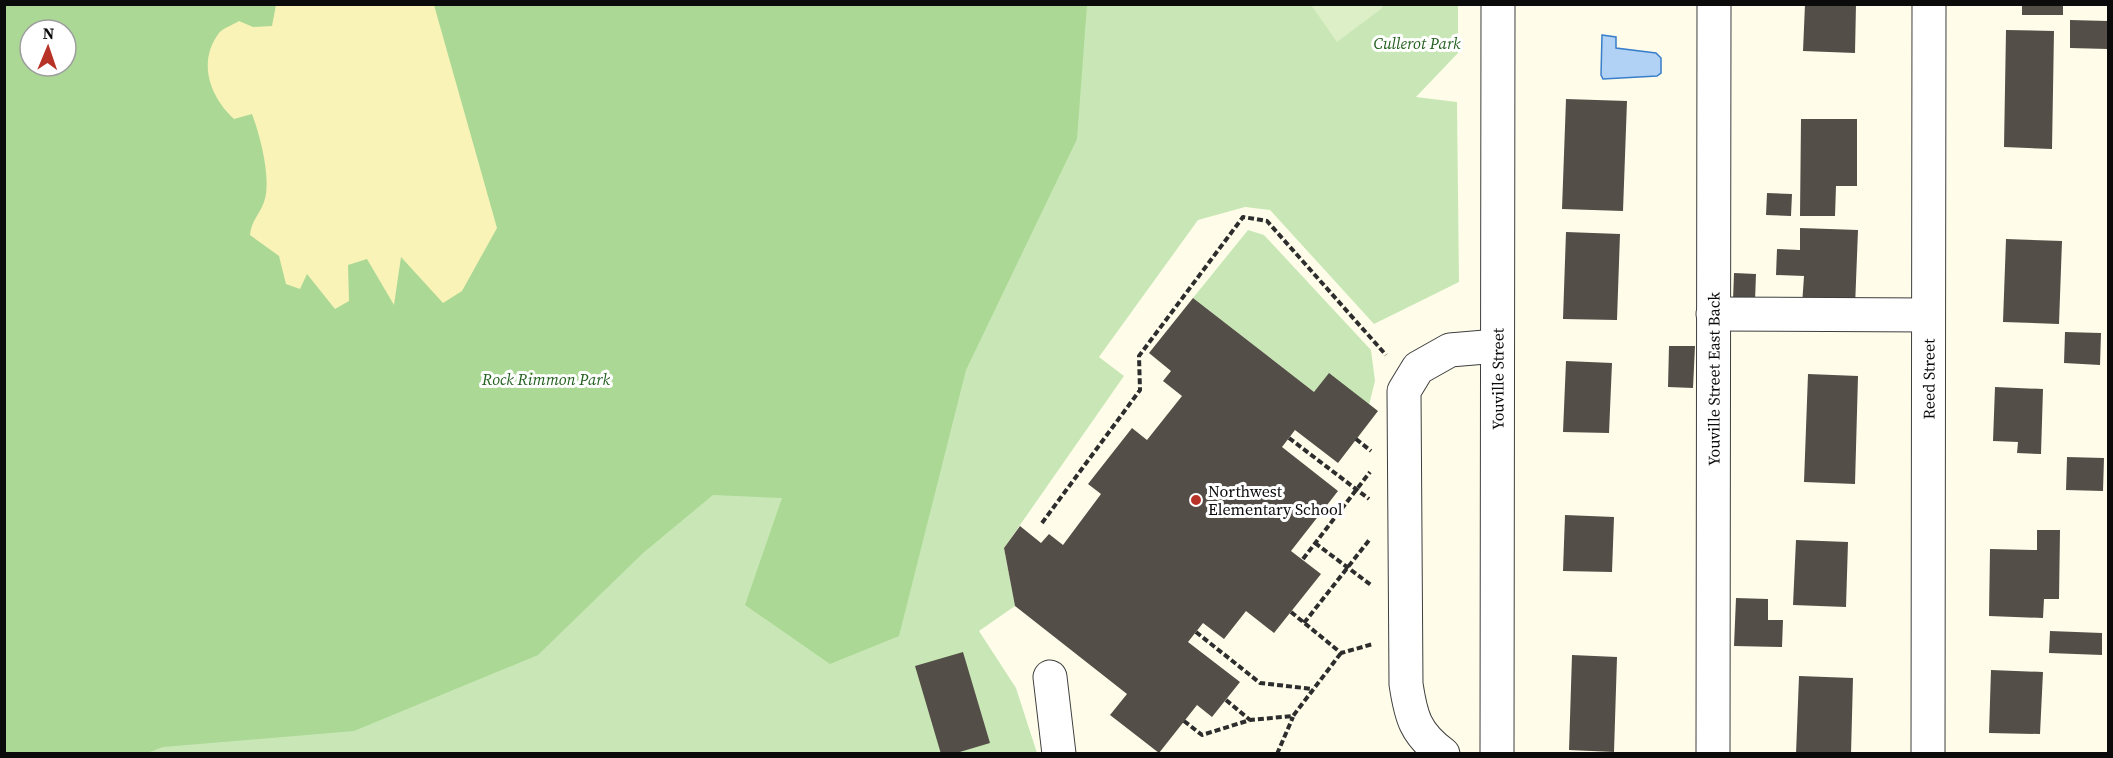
<svg xmlns="http://www.w3.org/2000/svg" width="2113" height="758" font-family="'Source Serif 4',serif">
<style>
.green{fill:#c9e7b6;fill-rule:evenodd}
.forest{fill:#abd895;fill-rule:evenodd}
.sand{fill:#f9f3b8}
.pitch{fill:#dcefc7}
.water{fill:#b1d2f4;stroke:#397eca;stroke-width:1.5}
.building{fill:#544e48}
.lines{fill:none;stroke-linecap:round;stroke-linejoin:round}
.minor-casing{stroke:#3e3e3e;stroke-width:35}
.path{stroke:#2d2d2d;stroke-width:4;stroke-dasharray:6 3;stroke-linecap:butt}
.minor{stroke:#fff;stroke-width:33}
.poi-dot{fill:#b83327;stroke:#fff;stroke-width:2}
.labels{text-anchor:middle;stroke-width:6;stroke-linejoin:round;paint-order:stroke}
.park-label{font-size:16px;font-style:italic;fill:#23611e;stroke:#fff}
.street-label{font-size:16px;fill:#0b0b0b;stroke:#fff}
.poi-label{font-size:16px;fill:#0b0b0b;stroke:#fff;text-anchor:start}
</style>
<rect width="100%" height="100%" fill="#fffdea"/>
<path class="green" d="M4 5H1458V53L1416 97 1457 102 1459 282 1374 324 1270 210 1245 207 1198 220 1099 357 1124 376 1004 548 1015 606 979 631 1016 688 1037 753H5ZM30 30H66V66H30Z
M1248 230 1264 235 1371 350 1375 381 1369 405 1314 392 1193 298Z"/>
<path class="forest" d="M4 5H1087L1077 139 966 370 899 636 830 664 745 605 782 498 713 495 643 553 538 655 354 731 163 747 147 753H5ZM30 30H66V66H30Z"/>
<path class="sand" d="M276 5H434L497 228 462 291 443 303 401 257 394 305 367 259 348 265 349 301 335 309 307 274 300 289 286 284 279 256 250 235C251 221 260 214 264 202 272 180 260 135 252 114L234 119C210 97 197 62 219 33 223 28 233 25 239 21L253 27 272 26Z"/>
<path class="pitch" d="M1311 5H1384L1381 9 1337 42Z"/>
<path class="water" d="M1602 35 1616 37V48L1656 53 1661 58V73L1657 76 1603 79 1601 75Z"/>
<path class="building" d="M1805 4H1856L1855 53 1803 51Z
M2022 4H2063V15H2022Z
M2070 20 2108 21V49L2070 48Z
M2006 30 2054 31 2052 149 2004 147Z
M1566 99 1627 101 1623 211 1562 209Z
M1801 119H1857V186H1836L1835 216H1800Z
M1767 193 1792 194 1791 216 1766 215Z
M1800 228 1858 230 1855 307 1802 305 1804 276 1776 275 1777 249 1800 250Z
M1566 232 1620 234 1617 320 1563 319Z
M2006 239 2062 241 2059 324 2003 322Z
M1734 273 1756 274 1755 301 1733 300Z
M1193 298 1314 392 1329 373 1378 411 1338 463 1295 430 1282 447 1338 491 1291 551 1321 574 1274 633 1246 611 1224 639 1203 623 1188 642 1240 682 1212 717 1197 705 1159 753 1110 715 1127 694 1015 606 1004 548 1020 526 1041 543 1049 534 1063 545 1101 494 1088 484 1132 428 1147 440 1182 396 1163 381 1171 371 1149 353Z
M2065 332 2101 333 2100 365 2064 363Z
M1669 346H1695L1693 388 1668 387Z
M1566 361 1612 363 1609 433 1563 432Z
M1808 374 1858 376 1855 484 1804 482Z
M1995 387 2043 389 2041 454 2017 453 2018 442 1993 441Z
M2067 457 2104 458 2103 491 2066 490Z
M1565 515 1614 517 1612 572 1563 571Z
M2037 530H2060L2059 599H2044L2043 618 1989 616 1990 549 2037 550Z
M1796 540 1848 542 1846 607 1793 605Z
M1736 598 1768 599V620H1783L1782 647 1734 646Z
M2050 631 2102 633V655L2049 653Z
M963 652 990 743 953 754H941L915 666Z
M1572 655 1617 657 1614 752 1569 750Z
M1991 670 2043 672 2040 734 1989 733Z
M1799 676 1853 678 1851 754H1796Z"/>
<g class="lines">
<g class="minor-casing">
<g id="minor">
<path d="M1713 314 1928 315"/>
<path d="M1050 677 1059 754"/>
<path d="M1443 754C1415 733 1411 717 1406 684L1404 391 1418 368 1450 350 1497 346"/>
<path id="s1" d="M1497 754 1498 4"/>
<path id="s2" d="M1713 754 1714 4"/>
<path id="s3" d="M1928 754 1929 4"/>
</g>
</g>
<path class="path" d="M1289 438 1369 499
M1356 439 1371 451
M1042 523 1140 390 1139 356 1243 217 1267 221 1386 355
M1315 543 1371 585
M1303 559 1370 472
M1291 612 1341 653 1373 644
M1304 623 1370 539
M1196 632 1260 683 1313 689
M1226 700 1250 720
M1184 721 1202 735 1250 720 1293 716 1341 653
M1277 754 1293 717"/>
<use href="#minor" class="minor"/>
</g>
<circle class="poi-dot" cx="1196" cy="500" r="6"/>
<g class="labels">
<g class="park-label">
<text x="1417" y="49">Cullerot Park</text>
<text x="546" y="385">Rock Rimmon Park</text>
</g>
<g class="street-label">
<text dy="6" stroke="none"><textPath href="#s1" startOffset="375">Youville Street</textPath></text>
<text dy="6" stroke="none"><textPath href="#s2" startOffset="375">Youville Street East Back</textPath></text>
<text dy="6" stroke="none"><textPath href="#s3" startOffset="375">Reed Street</textPath></text>
</g>
<g class="poi-label">
<text x="1208" y="497">Northwest<tspan x="1208" dy="18">Elementary School</tspan></text>
</g>
</g>
<rect width="2113" height="758" fill="none" stroke="#0b0b0b" stroke-width="12"/>
<g transform="translate(48 48) rotate(2)"><circle r="28" fill="#ffffff" stroke="#9d9d9d" stroke-width="1.5"/>
<path d="M0-4.5L10 22L0 15L-10 22Z" fill="#b83327"/>
<text y="-9" font-size="16" font-weight="bold" text-anchor="middle" fill="#0b0b0b">N</text>
</g>
</svg>
